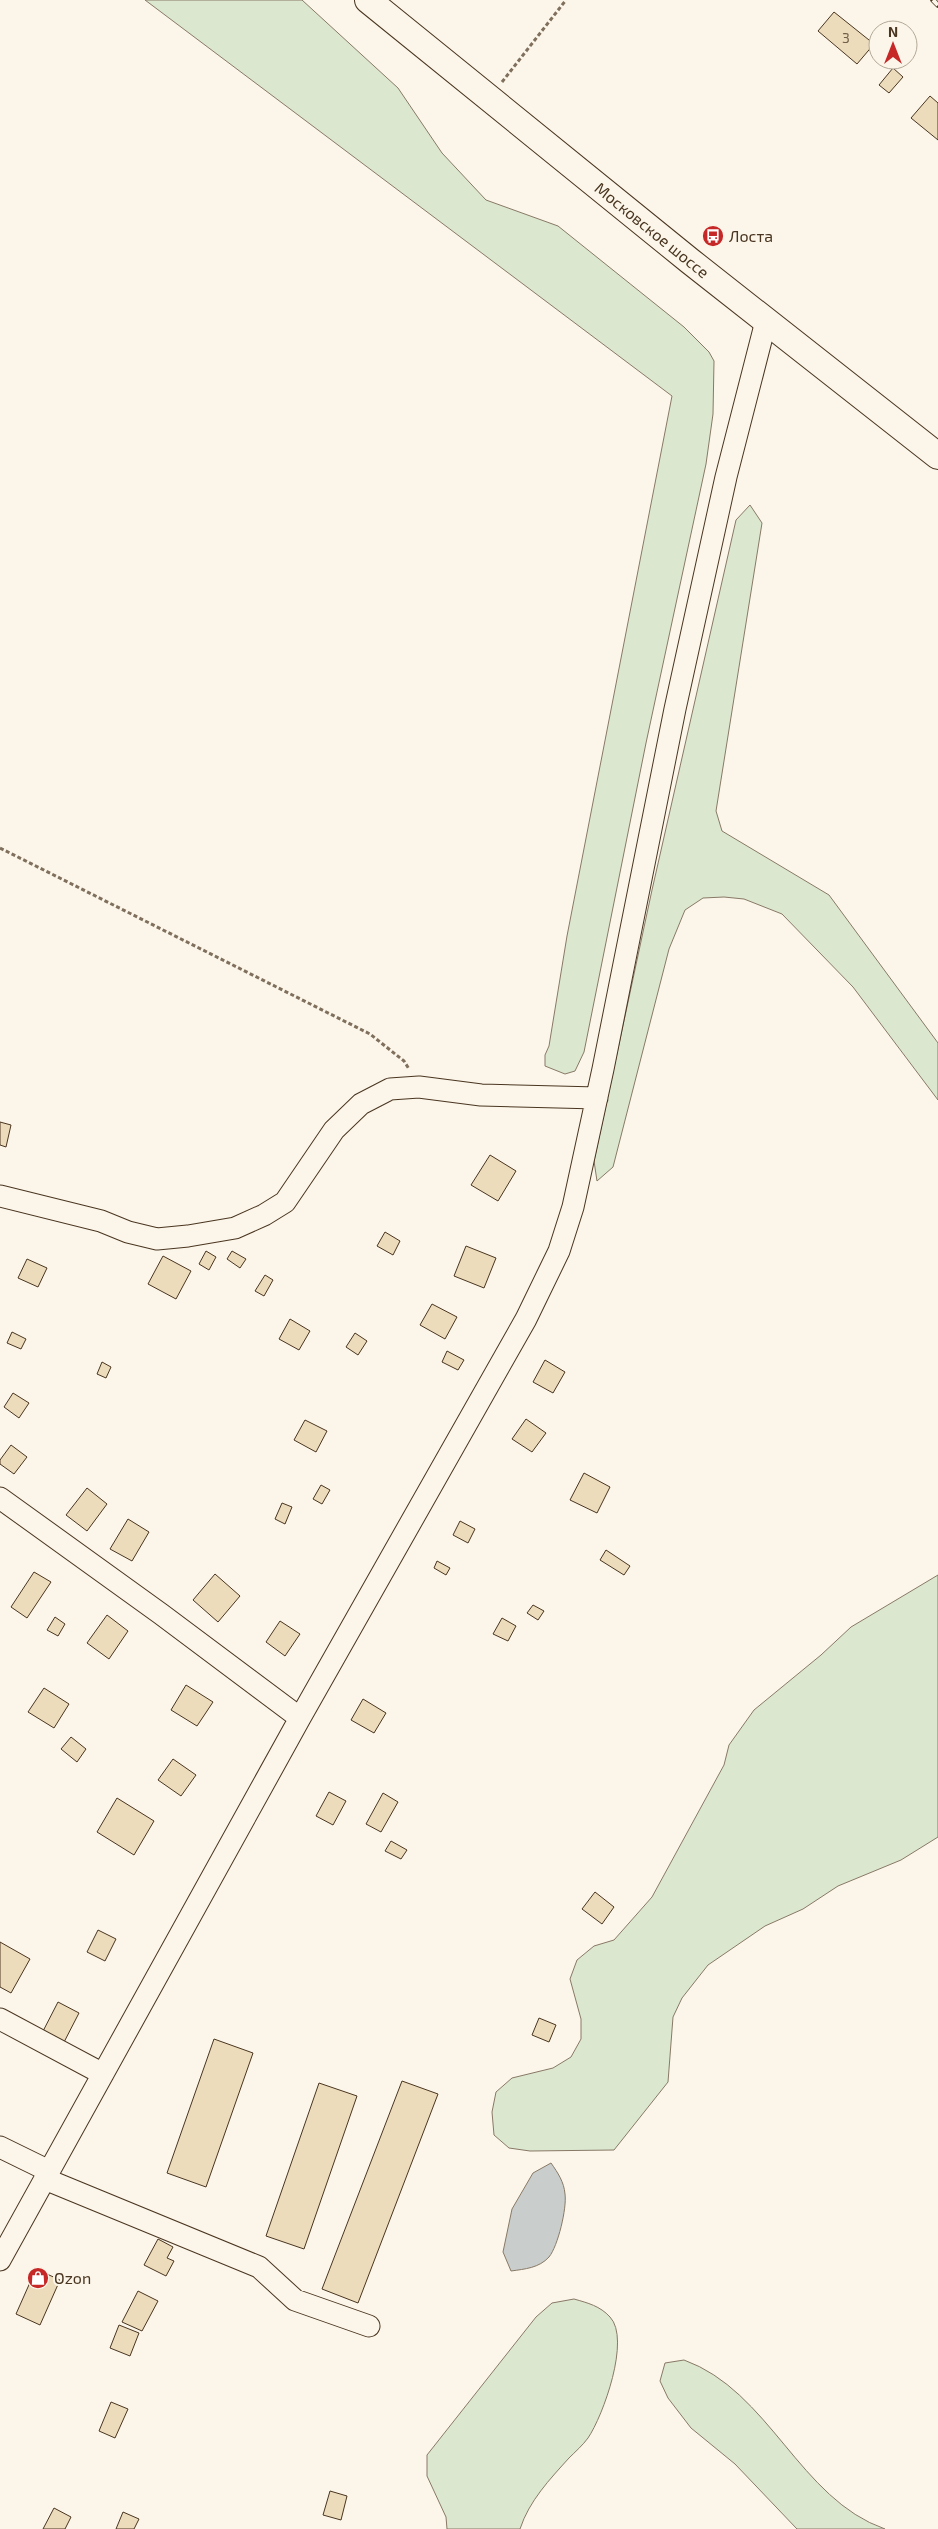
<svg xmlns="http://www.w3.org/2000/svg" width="938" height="2529" font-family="'Exo 2',sans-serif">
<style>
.green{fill:#dce7d0;stroke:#887966}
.water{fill:#c9cecd;stroke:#887966}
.building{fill:#ecdcbc;stroke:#4a3520}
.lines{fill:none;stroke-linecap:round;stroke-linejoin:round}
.minor-casing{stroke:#4a3520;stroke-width:23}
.major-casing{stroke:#4a3520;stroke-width:28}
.path{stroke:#7f6f5c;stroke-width:3;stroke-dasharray:4 2.5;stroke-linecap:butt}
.minor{stroke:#fbf6e9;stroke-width:21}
.major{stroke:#fbf6e9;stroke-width:26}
.rail-casing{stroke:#4a3520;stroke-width:5.5}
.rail{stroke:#fbf6e9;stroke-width:4;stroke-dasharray:11;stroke-linecap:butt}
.labels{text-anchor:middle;stroke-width:4;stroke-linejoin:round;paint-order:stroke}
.number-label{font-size:14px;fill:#725f47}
.street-label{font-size:16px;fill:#4a3520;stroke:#fbf6e9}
.poi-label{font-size:16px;fill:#4a3520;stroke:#fbf6e9;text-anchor:start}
</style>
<rect width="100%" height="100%" fill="#fbf6e9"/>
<path class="green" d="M145 0H302L398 88 442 153 486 200 558 226 684 327 709 352 714 361 713 414 706 464 646 743 584 1052 575 1071 565 1074 545 1066V1055L549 1046 567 936 672 396Z
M750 505 762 523 716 811 722 831 829 895 938 1043V1100L853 987 782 914 744 899 724 897 703 898 685 910 669 949 613 1167 597 1181 594 1161 652 890 736 520Z
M938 1575V1837L901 1860 838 1886 803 1909 765 1926 708 1965 682 1998 673 2017 668 2082 614 2150 530 2151 509 2148 494 2135 492 2112 496 2092 512 2078 553 2068 571 2057 581 2039V2019L570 1979 577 1960 594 1946 614 1940 652 1897 724 1765 729 1745 754 1710 821 1655 851 1627Z
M574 2299C588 2303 600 2306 610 2317 631 2339 603 2416 588 2438 583 2445 575 2452 569 2458 550 2479 529 2501 520 2529H447L446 2517 427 2476V2455L536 2317 552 2303Z
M684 2360C770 2391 799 2499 885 2529H797L735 2464 691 2428 668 2398 660 2381 665 2363Z"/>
<path class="water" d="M551 2163C558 2173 564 2182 565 2194 567 2208 558 2246 549 2257 539 2268 525 2269 511 2271L503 2252 512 2209 533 2173Z"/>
<path class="building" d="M834 12 874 44 857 64 818 31Z
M893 68 903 77 889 93 879 85Z
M930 96 938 103V140L911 118Z
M0 1122 11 1125 6 1147 0 1145Z
M490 1155 516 1171 498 1201 471 1185Z
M385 1232 400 1241 393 1255 377 1246Z
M466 1246 496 1258 484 1288 454 1276Z
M206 1251 216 1257 209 1270 199 1264Z
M232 1251 246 1259 240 1268 227 1259Z
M163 1256 191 1271 176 1299 148 1284Z
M27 1259 47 1268 38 1287 18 1278Z
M265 1275 273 1280 264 1296 255 1291Z
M432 1304 457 1317 445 1339 420 1325Z
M290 1319 310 1331 299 1350 279 1339Z
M12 1332 26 1339 21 1349 7 1343Z
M355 1333 367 1341 358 1355 346 1347Z
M447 1351 464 1360 458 1370 442 1362Z
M545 1360 565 1372 553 1393 533 1382Z
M102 1362 111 1367 106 1378 97 1374Z
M13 1393 29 1403 19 1418 4 1407Z
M526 1419 546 1433 532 1452 512 1439Z
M305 1420 327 1431 316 1452 294 1440Z
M11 1445 27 1457 14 1474 0 1464V1460Z
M584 1473 610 1487 597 1513 570 1500Z
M321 1485 330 1490 322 1504 313 1499Z
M87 1488 107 1504 87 1531 66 1515Z
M282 1503 292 1507 285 1524 275 1519Z
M128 1519 149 1532 132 1561 110 1549Z
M460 1521 475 1529 468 1543 453 1535Z
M606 1550 630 1566 624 1575 600 1560Z
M437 1561 450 1568 446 1575 434 1568Z
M34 1572 51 1582 27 1618 11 1607Z
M215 1574 240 1596 218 1622 193 1600Z
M533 1605 544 1611 538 1620 527 1613Z
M107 1615 128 1631 109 1659 87 1643Z
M55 1617 65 1624 58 1636 47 1630Z
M502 1618 516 1626 508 1641 493 1634Z
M280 1621 300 1634 285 1656 266 1642Z
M186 1685 213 1702 197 1726 171 1710Z
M44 1688 69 1704 54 1728 28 1712Z
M363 1699 386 1713 374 1733 351 1720Z
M71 1737 86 1749 77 1762 61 1749Z
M173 1759 196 1775 181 1796 158 1780Z
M329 1792 346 1801 333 1825 316 1816Z
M383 1793 398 1802 381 1832 366 1824Z
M117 1798 154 1821 134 1855 97 1832Z
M391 1841 407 1850 401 1859 385 1851Z
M595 1892 614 1907 602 1924 582 1909Z
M98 1930 116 1939 105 1961 87 1952Z
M0 1942 30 1959 11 1993 0 1987Z
M58 2002 79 2013 61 2048 40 2037Z
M539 2018 556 2025 549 2042 532 2035Z
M214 2039 253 2053 206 2187 167 2173Z
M402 2081 438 2094 358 2303 322 2289Z
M319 2083 357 2096 304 2249 266 2236Z
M158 2239 173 2247 167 2258 174 2261 166 2276 144 2265Z
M36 2269 60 2280 40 2325 16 2314Z
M138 2291 158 2301 142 2331 122 2322Z
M119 2325 139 2333 130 2356 110 2348Z
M111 2402 128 2409 115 2438 99 2431Z
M330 2491 347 2496 341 2520 323 2515Z
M54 2508 71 2517 65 2529H43Z
M123 2512 139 2519 134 2529H116Z"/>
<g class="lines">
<g class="minor-casing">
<path id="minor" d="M0 1196 101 1221 128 1232 157 1239 188 1236 235 1228 264 1215 285 1202 334 1130 361 1104 390 1089 419 1087 481 1095 597 1098
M0 1498 161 1614 300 1718
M0 2019 103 2074
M0 2147 49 2171
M45 2179 259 2267 295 2300 369 2326
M0 2260 300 1718 526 1319 559 1251 573 1207 603 1069 675 709 726 477 766 321"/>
</g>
<g class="major-casing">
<path id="major" d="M368 0 690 261 938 456"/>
</g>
<path class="path" d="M502 82 566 0
M0 848 370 1034 404 1061 409 1069"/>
<use href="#minor" class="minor"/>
<use href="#major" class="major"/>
<g class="rail-casing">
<path id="rail" d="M933 0 938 5"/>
</g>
<use href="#rail" class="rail"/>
</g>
<defs>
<g id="bus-disc" transform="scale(1.125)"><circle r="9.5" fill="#c62828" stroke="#fbf6e9"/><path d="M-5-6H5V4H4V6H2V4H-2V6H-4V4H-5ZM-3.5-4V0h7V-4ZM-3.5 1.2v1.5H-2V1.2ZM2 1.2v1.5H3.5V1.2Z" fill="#fff"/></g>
<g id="shop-disc" transform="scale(1.125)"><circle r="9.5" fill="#c62828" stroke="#fbf6e9"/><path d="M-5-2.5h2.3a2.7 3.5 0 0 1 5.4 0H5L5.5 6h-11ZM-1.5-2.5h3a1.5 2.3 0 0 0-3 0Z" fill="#fff"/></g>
</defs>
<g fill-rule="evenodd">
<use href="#bus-disc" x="713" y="236"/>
<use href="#shop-disc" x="38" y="2278"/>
</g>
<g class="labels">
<g class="number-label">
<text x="846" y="43">3</text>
</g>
<g class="street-label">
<text transform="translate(652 230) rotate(39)" y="6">Московское шоссе</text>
</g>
<g class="poi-label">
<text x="729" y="242">Лоста</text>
<text x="54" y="2284">Ozon</text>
</g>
</g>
<g transform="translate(893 45)"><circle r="24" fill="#fbf6e9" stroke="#b4a999"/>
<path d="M0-4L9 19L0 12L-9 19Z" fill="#c62828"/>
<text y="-8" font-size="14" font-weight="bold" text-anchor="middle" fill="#4a3520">N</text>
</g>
</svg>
